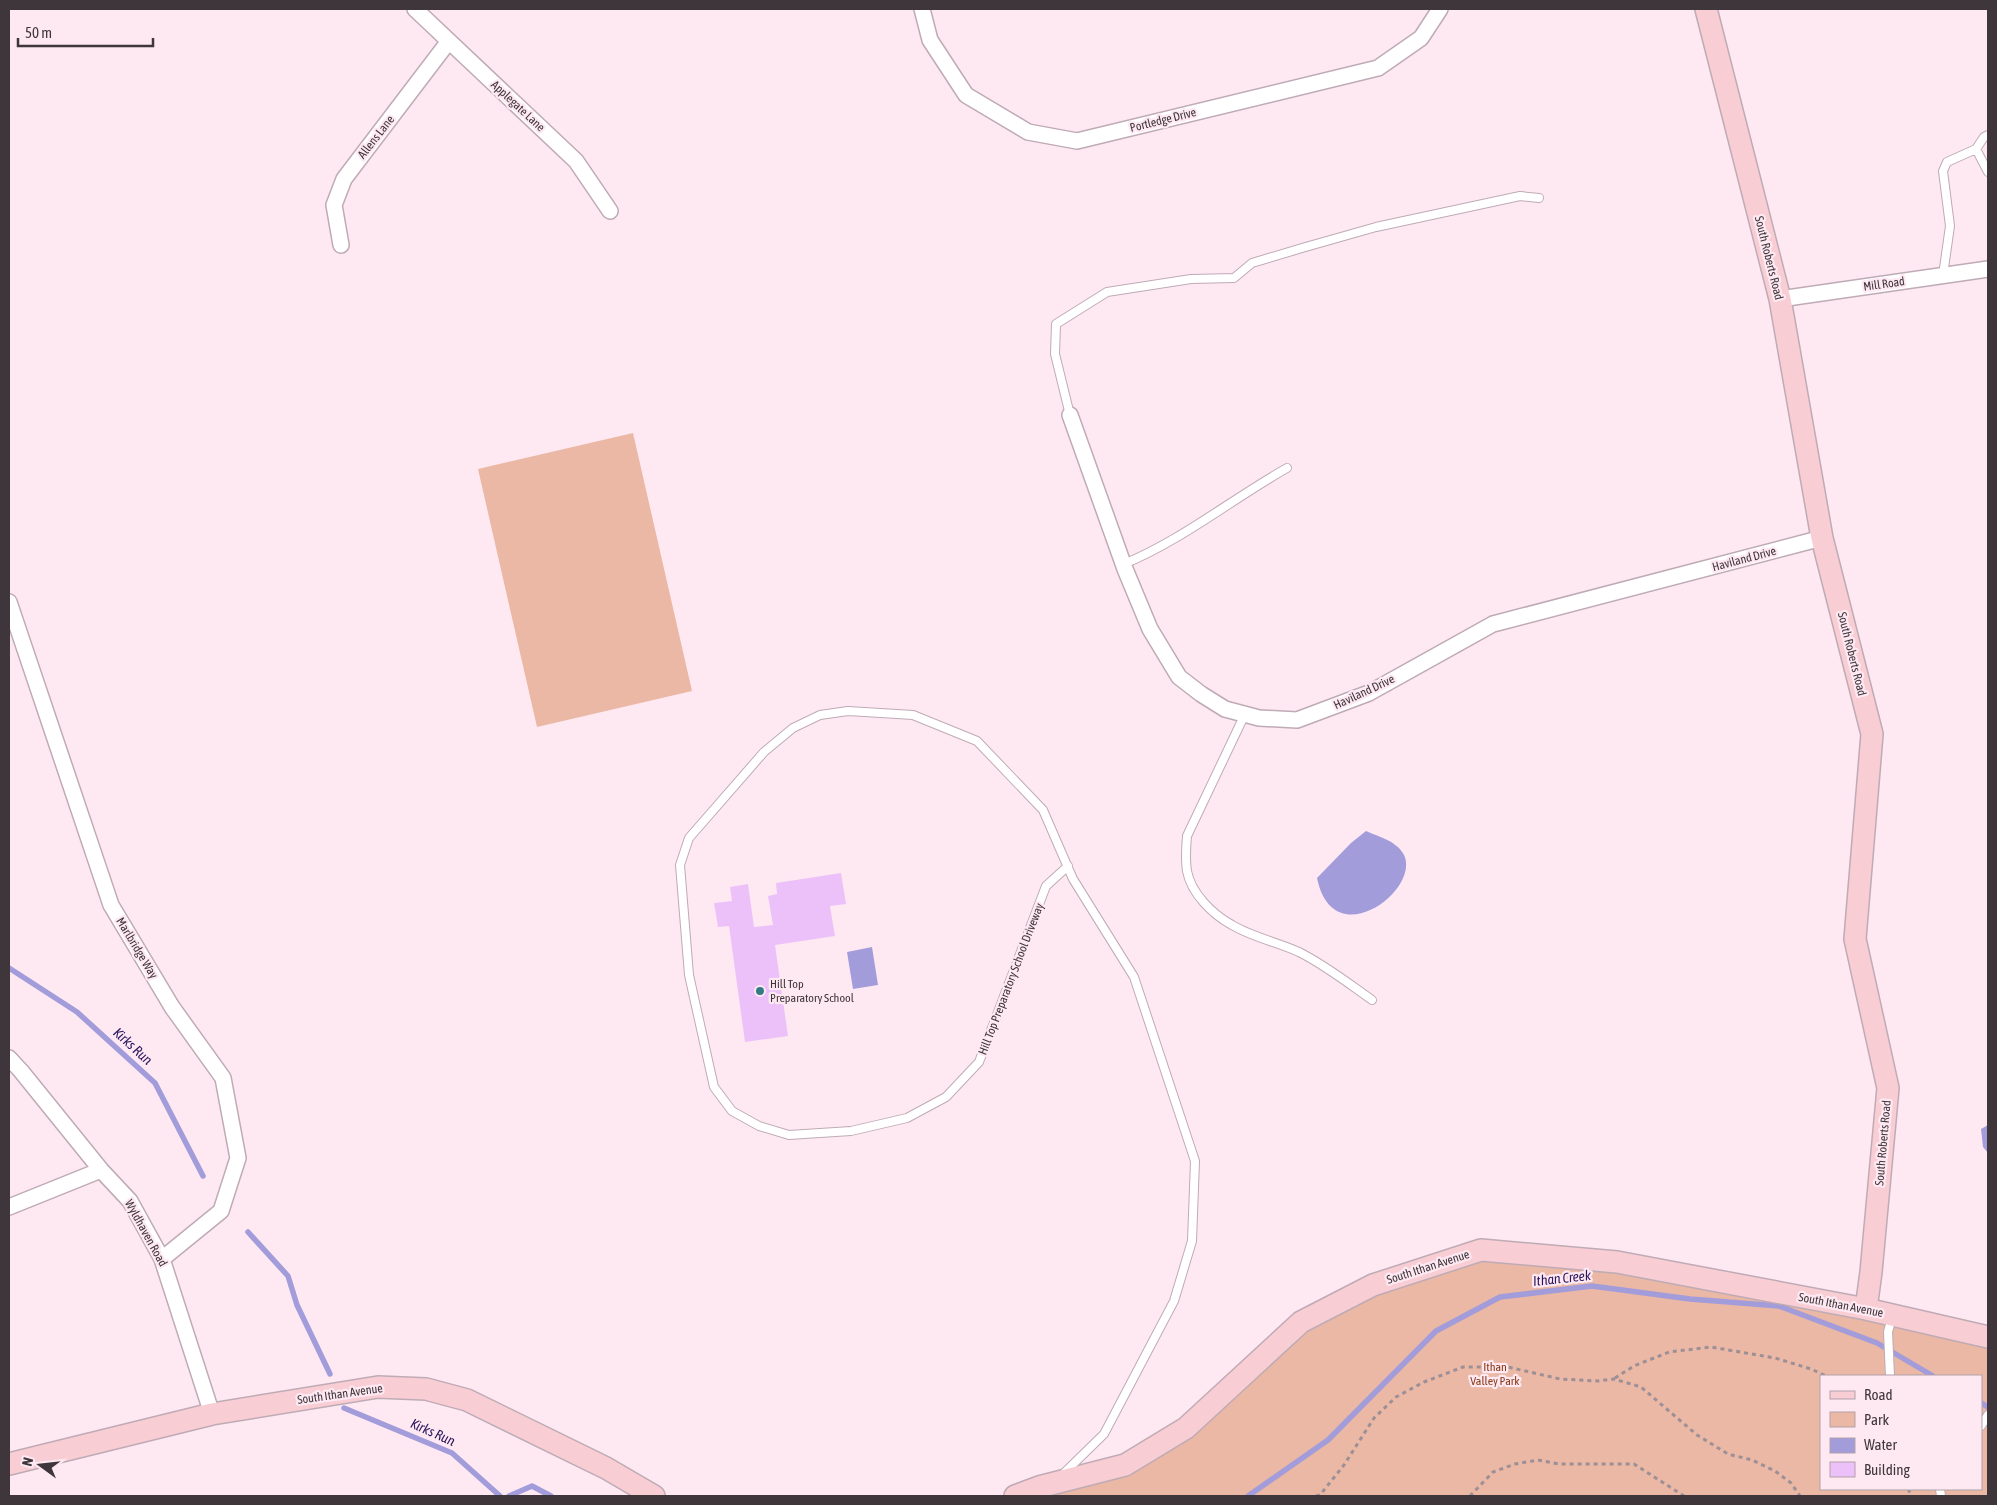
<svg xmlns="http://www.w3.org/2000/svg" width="1997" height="1505" font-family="'Asap Condensed',sans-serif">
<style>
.green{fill:#eab8a4;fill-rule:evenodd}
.water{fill:#a39cda}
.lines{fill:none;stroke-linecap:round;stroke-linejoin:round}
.stream{stroke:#a39cda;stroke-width:5.5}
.building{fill:#ecc1fa}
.lane-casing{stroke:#bfabb5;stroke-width:10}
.street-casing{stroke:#bfabb5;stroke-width:18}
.secondary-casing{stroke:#bfabb5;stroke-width:24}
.path{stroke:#9d8f96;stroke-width:3;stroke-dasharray:4 4;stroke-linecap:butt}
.lane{stroke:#fff;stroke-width:8}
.street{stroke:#fff;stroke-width:15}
.secondary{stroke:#f8cdd4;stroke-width:21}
.poi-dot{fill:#337b82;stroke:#fee9f3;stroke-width:2}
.labels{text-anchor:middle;stroke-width:4.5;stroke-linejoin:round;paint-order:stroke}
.street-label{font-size:12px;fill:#3e363a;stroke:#fee9f3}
.poi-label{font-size:12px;fill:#3e363a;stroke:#fee9f3;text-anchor:start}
.park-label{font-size:12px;fill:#883913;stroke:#fee9f3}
.water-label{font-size:14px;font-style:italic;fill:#2b175e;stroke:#fee9f3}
</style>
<rect width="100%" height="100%" fill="#fee9f3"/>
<path class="green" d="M633 433 692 691 537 727 478 469Z
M1481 1250 1617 1262 1988 1337V1496H1015L1125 1465 1301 1322ZM1821 1376H1981V1489H1821Z"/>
<path class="water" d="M1366 831C1379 837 1397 841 1404 855 1421 890 1333 956 1317 878L1351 843Z
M872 947 878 985 853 989 847 952Z
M1988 1125V1153L1983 1147 1981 1129Z"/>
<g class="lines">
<path class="stream" d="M9 968 77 1012 155 1083 203 1176
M248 1232 288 1276 297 1305 330 1374
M1981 1403 1988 1407
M344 1408 452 1453 500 1496
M509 1496 532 1486 551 1496
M1248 1496 1328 1440 1436 1331 1500 1297 1592 1286 1690 1299 1779 1306 1877 1343 1933 1376"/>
</g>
<path class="building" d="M841 873 846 904 830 906 835 936 775 945 788 1036 745 1042 729 926 718 927 714 903 732 901 730 887 748 884 754 927 773 925 768 896 777 894 776 883Z"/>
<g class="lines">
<g class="lane-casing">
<path id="lane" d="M1976 149 1988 172
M1943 275 1950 226 1943 171 1947 162 1976 149 1984 137 1988 135
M1070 415 1055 354 1056 324 1107 292 1191 279 1234 278 1252 263 1302 248 1376 227 1520 196 1539 198
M1124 564C1182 540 1232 499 1287 468
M1245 714 1187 836C1186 848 1185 859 1187 871 1191 893 1212 914 1232 925 1252 937 1277 942 1299 952 1325 965 1348 983 1372 1000
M1890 1376 1888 1332 1892 1317
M1981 1426 1988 1415
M1062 1475 1104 1434 1174 1301 1192 1241 1195 1161 1134 977 1073 879 1043 810 977 741 913 715 848 711 820 715 793 728 764 752 689 838 680 865 689 975 714 1087 732 1111 759 1126 789 1135 851 1131 907 1118 946 1097 979 1062 1046 886 1068 866
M1940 1489 1941 1496"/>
</g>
<g class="street-casing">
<path id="street" d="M415 9 576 161 610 211
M922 9 930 40 966 95 1028 132 1077 141 1378 68 1421 38 1440 9
M341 245 334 205 344 179 449 41
M1780 299 1988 269
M1070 415 1125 569 1150 629 1179 677 1201 694 1225 709 1259 718 1297 720 1369 693 1493 624 1822 538
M9 602 111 905 172 1007 223 1078 238 1158 221 1211 162 1259
M9 1058 21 1071 101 1170 130 1201 162 1259 212 1414
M9 1207 101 1170"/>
</g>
<g class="secondary-casing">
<path id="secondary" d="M1706 9 1780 299 1822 538 1872 734 1855 939 1888 1088 1871 1272 1866 1309
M9 1464 212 1414 378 1387 426 1389 467 1400 606 1468 654 1496
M1015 1496 1039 1487 1125 1465 1186 1428 1301 1322 1373 1285 1481 1250 1617 1262 1866 1309 1988 1337"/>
</g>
<path class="path" d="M1615 1378 1634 1366 1669 1352 1711 1347 1775 1358 1811 1369 1826 1376
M1908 1489 1912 1496
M1316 1496 1320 1495 1344 1465 1374 1418 1396 1397 1424 1382 1463 1367H1508L1560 1379 1598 1381 1614 1379 1641 1387 1697 1435 1728 1454 1752 1460 1775 1471 1791 1483 1800 1496
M1470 1496 1493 1472 1515 1464 1538 1460 1559 1464H1634L1684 1496"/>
<use href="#lane" class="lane"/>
<use href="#street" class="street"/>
<use href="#secondary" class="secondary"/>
</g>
<circle class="poi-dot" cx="760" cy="991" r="5"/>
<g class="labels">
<g class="street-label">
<text transform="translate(518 106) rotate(43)" y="4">Applegate Lane</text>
<text transform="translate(1163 120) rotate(-14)" y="4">Portledge Drive</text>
<text transform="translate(376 137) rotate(-52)" y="4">Allens Lane</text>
<text transform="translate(1769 258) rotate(76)" y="4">South Roberts Road</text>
<text transform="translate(1884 284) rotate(-8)" y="4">Mill Road</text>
<text transform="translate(1744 559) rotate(-15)" y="4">Haviland Drive</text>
<text transform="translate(1852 654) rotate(76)" y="4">South Roberts Road</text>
<text transform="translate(1364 692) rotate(-25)" y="4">Haviland Drive</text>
<text transform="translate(137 948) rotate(59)" y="4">Marlbridge Way</text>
<text transform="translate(1011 979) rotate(-69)" y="4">Hill Top Preparatory School Driveway</text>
<text transform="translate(1883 1143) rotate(-85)" y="4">South Roberts Road</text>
<text transform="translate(146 1233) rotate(61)" y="4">Wyldhaven Road</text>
<text transform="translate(1428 1267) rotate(-18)" y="4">South Ithan Avenue</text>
<text transform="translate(1841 1305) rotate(11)" y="4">South Ithan Avenue</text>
<text transform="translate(340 1394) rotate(-8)" y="4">South Ithan Avenue</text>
</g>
<g class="poi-label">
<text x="770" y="988">Hill Top<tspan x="770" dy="14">Preparatory School</tspan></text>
</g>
<g class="park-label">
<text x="1495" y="1371">Ithan<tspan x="1495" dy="14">Valley Park</tspan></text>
</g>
<g class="water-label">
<text transform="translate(133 1046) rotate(42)" y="5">Kirks Run</text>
<text transform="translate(1562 1278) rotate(-6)" y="5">Ithan Creek</text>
<text transform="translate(433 1432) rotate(24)" y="5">Kirks Run</text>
</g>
</g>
<rect width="1997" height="1505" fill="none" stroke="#3e363a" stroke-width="20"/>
<rect x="1820" y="1375" width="162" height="115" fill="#fee9f3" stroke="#b1a1a9"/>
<rect x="1830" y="1391" width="25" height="8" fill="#f8cdd4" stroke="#b1a1a9"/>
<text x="1864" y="1400" font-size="15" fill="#3e363a">Road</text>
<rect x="1830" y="1412" width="25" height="15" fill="#eab8a4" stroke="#b1a1a9"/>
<text x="1864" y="1425" font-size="15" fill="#3e363a">Park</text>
<rect x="1830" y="1438" width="25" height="15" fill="#a39cda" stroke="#b1a1a9"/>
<text x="1864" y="1450" font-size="15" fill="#3e363a">Water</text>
<rect x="1830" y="1462" width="25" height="15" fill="#ecc1fa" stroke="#b1a1a9"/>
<text x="1864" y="1475" font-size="15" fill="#3e363a">Building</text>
<g transform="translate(40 1465) rotate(285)" stroke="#fee9f3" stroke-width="4" paint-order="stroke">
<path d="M0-4L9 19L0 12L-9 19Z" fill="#3e363a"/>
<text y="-8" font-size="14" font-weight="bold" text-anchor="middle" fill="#3e363a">N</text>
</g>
<path d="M18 38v8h135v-8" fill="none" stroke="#3e363a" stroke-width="2.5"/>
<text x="25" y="38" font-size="15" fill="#3e363a" stroke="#fee9f3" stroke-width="4" paint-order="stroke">50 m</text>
</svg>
